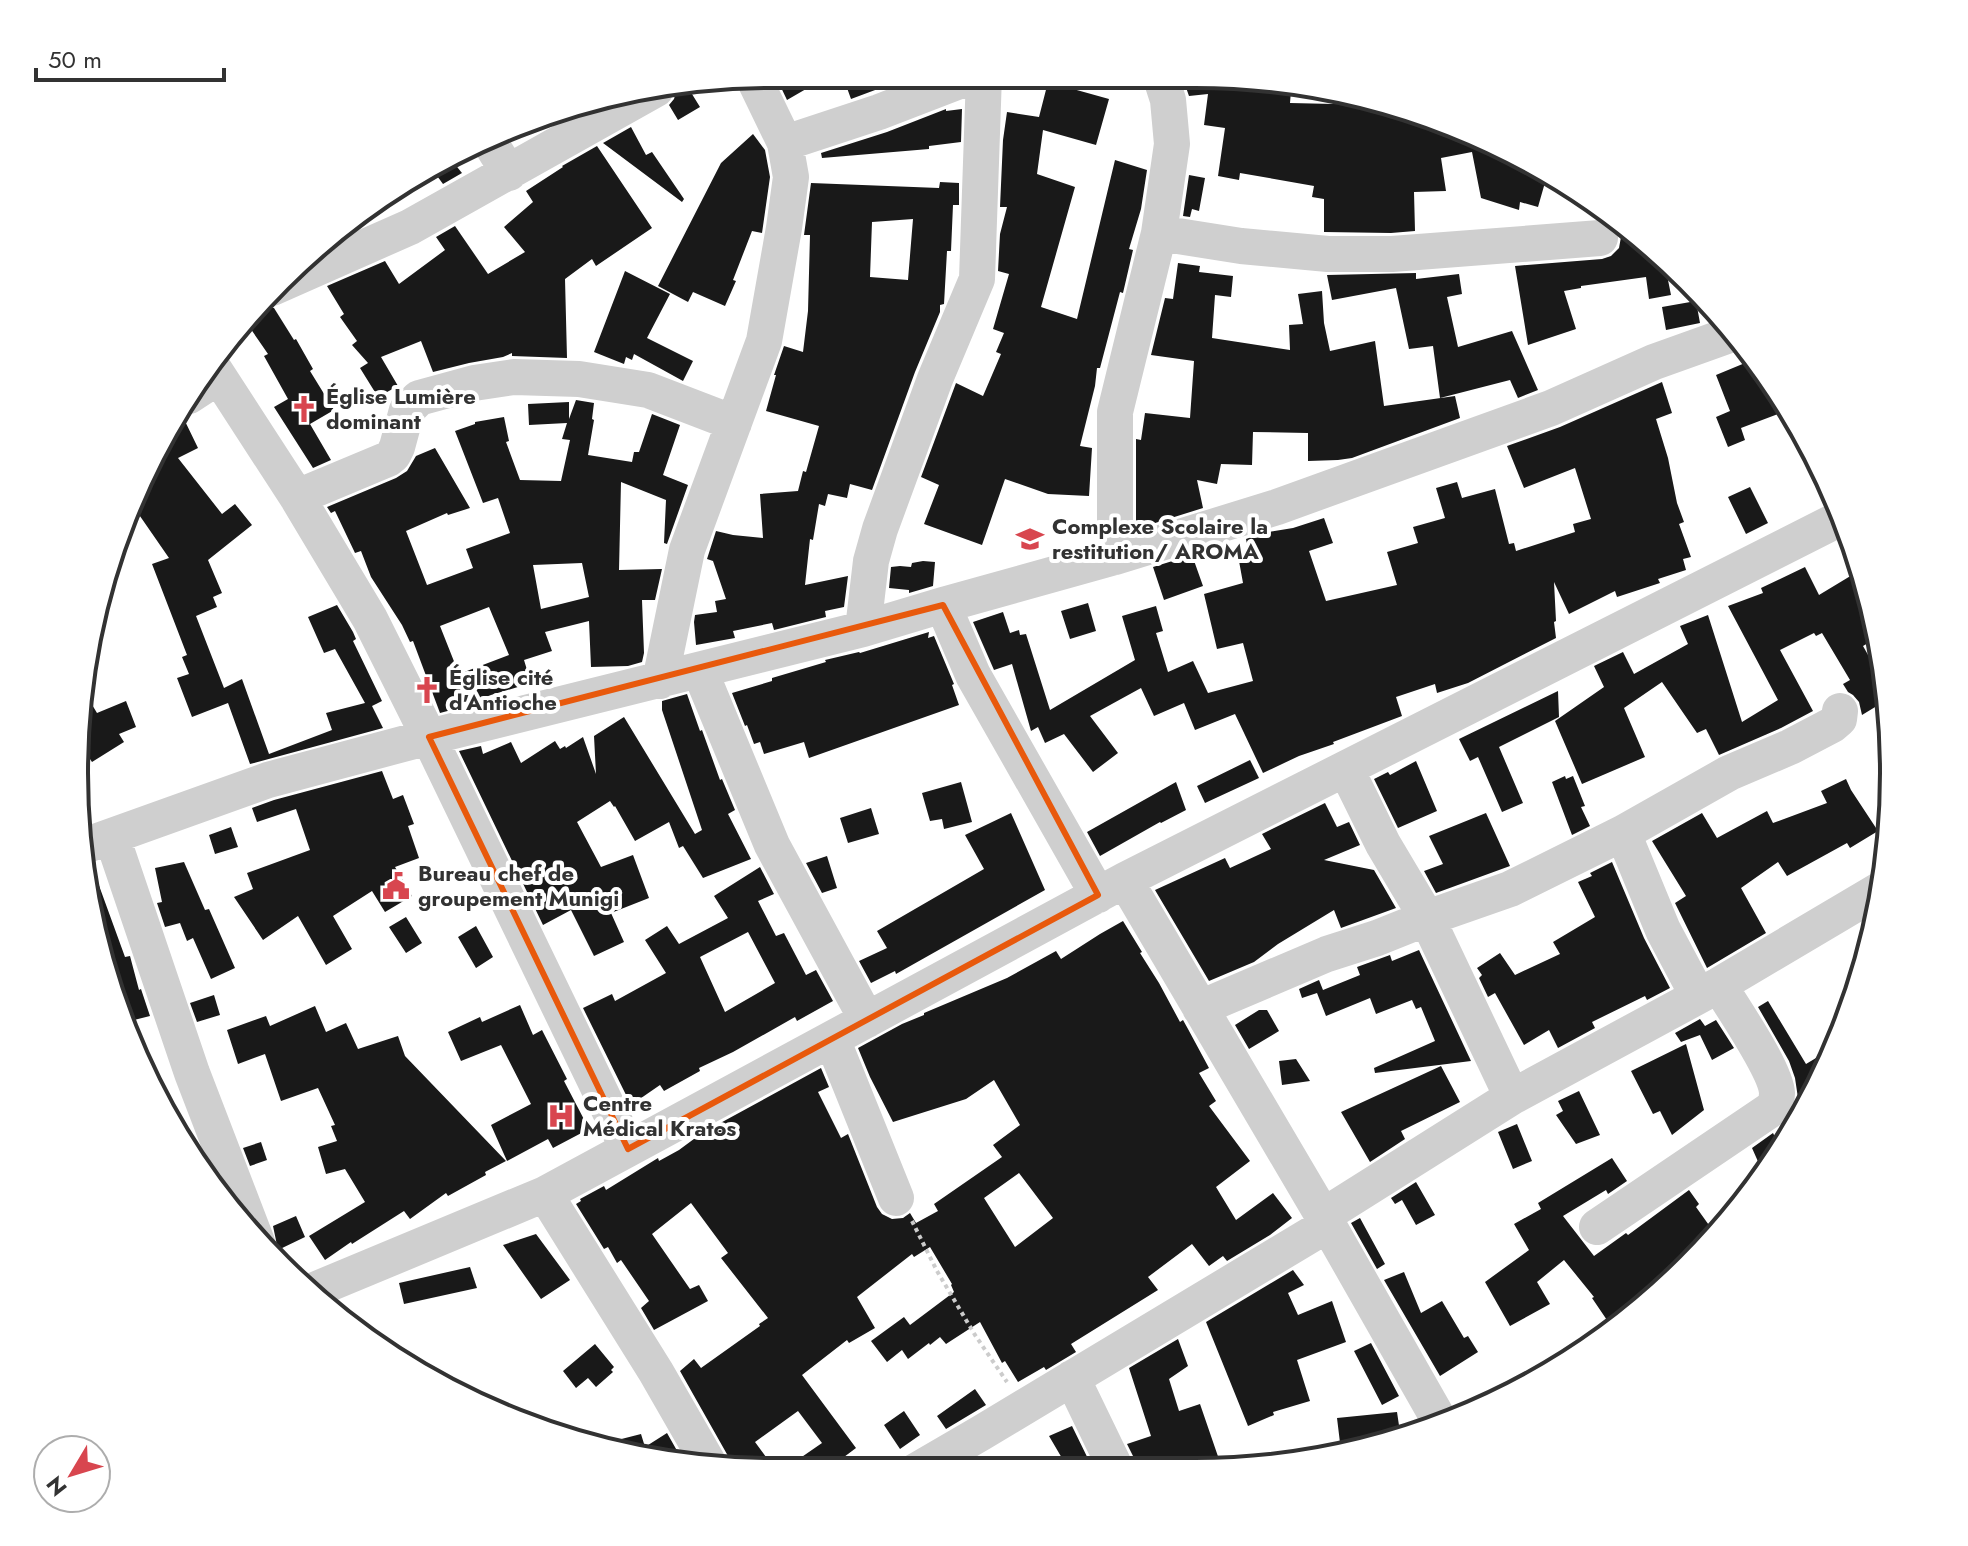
<svg xmlns="http://www.w3.org/2000/svg" width="1968" height="1546" font-family="Jost,sans-serif">
<style>
.building{fill:#191919;fill-rule:evenodd}
.lines{fill:none;stroke-linecap:round;stroke-linejoin:round}
.path{stroke:#ccc;stroke-width:4;stroke-dasharray:4 4;stroke-linecap:butt}
.minor{stroke:#cfcfcf;stroke-width:36}
.marked{fill:none;stroke:#e8590c;stroke-width:6;stroke-linejoin:round}
.labels{text-anchor:middle;stroke-width:8;stroke-linejoin:round;paint-order:stroke}
.poi-label{font-size:22px;font-weight:bold;fill:#323232;stroke:#fff;text-anchor:start}
.rim{fill:none;stroke:#323232;stroke-width:4}
</style>
<rect width="100%" height="100%" fill="#fff"/>
<path class="building" d="M786 74H798L806 89 787 100 777 79Z
M842 74H918L851 99Z
M1192 75H1212L1213 78 1246 77 1272 82V90L1291 91 1290 103 1334 104V94L1420 111 1546 179 1538 207 1520 202 1519 210 1481 198 1472 152 1441 158 1446 191 1414 192 1415 231 1391 233 1324 232V199L1312 197 1314 186 1240 173 1239 180 1218 176 1225 128 1204 125 1208 94 1189 96 1182 76Z
M1048 82 1109 99 1096 145 1043 130 1037 174 1075 187 1041 307 1077 319 1115 160 1147 170 1141 209 1129 249 1133 250 1123 293 1120 292 1100 368H1097L1095 386 1080 446 1092 448 1089 496 1048 494 1005 479 982 545 924 524 939 485 921 477 956 383 983 396 1001 354 996 352 1004 333 993 329 1009 274 998 271 1000 234 1007 207H1000L1003 140 1007 112 1039 117Z
M687 86 700 107 678 120 669 105 674 99 676 92Z
M946 109V111L962 109 961 142 929 146V149L822 158 821 153 887 132Z
M631 127 646 155 652 152 684 199 682 202 603 143Z
M753 134 765 150 770 177 762 233 752 231 733 280 736 281 725 306 693 292 688 302 658 286 721 163Z
M597 146 652 228 596 266 592 259 565 279 567 358 512 356V353L503 357 469 363 433 372 421 341 381 357 398 386 378 397 360 368 368 363 352 345 357 341 340 317 344 314 327 286 385 261 399 284 445 250 436 237 455 226 488 274 525 252 504 227 533 202 526 191 563 167 562 166Z
M449 157 462 173 443 184 429 165Z
M1189 175 1205 178 1199 211 1192 209 1190 217 1183 216Z
M940 182 959 183V205H953L951 251H947L944 304 940 305V312L915 372 872 490 850 484 847 498 828 494 825 506 819 504 813 540 810 539 805 585 848 576 844 607 825 611 826 617 774 630 772 623 733 631 735 638 696 645 694 622 695 615 717 612 715 601 726 599 713 561 707 559 716 531 733 535 763 538 760 494 798 491 803 471 806 472 819 426 766 411 776 375H774L784 346 803 352 808 311 810 235H804L811 183 939 188ZM913 219 908 280 870 277 872 222Z
M1638 235 1664 260 1671 295 1649 299 1646 277 1581 286V288L1564 291 1576 329 1528 345 1515 266 1602 259 1611 256 1619 248 1621 237Z
M1178 263 1200 266 1199 272 1233 276 1231 297 1215 295 1212 338 1290 350 1289 325 1303 324 1298 294 1322 291 1324 323 1330 351 1375 341 1384 406 1455 396 1460 418 1352 458 1338 460 1308 461V433L1253 432 1252 465 1221 464 1217 484 1197 480 1203 508 1136 529V439L1141 440 1145 413 1190 418 1194 361 1151 355 1165 298 1173 299Z
M625 271 670 294 647 338 693 361 683 381 634 354 632 360 626 357 624 364 594 352Z
M1416 273V279L1459 274 1462 294 1447 297 1458 347 1512 331 1538 390 1518 398 1510 380 1440 398 1433 346 1409 349 1396 288 1332 300 1327 275Z
M1696 301 1700 323 1666 330 1662 307Z
M266 307 274 308 294 340 296 339 313 369 310 371 334 410 310 424 331 460 313 468 274 407 288 399 264 356 268 354 246 322Z
M1745 363 1746 366 1757 364 1772 384 1783 412 1741 428 1745 440 1728 447 1716 417 1730 411 1716 375Z
M1662 382 1672 413 1656 419 1668 458 1677 503 1684 522 1679 524 1691 557 1683 559 1686 570 1658 579 1660 583 1617 597 1615 591 1569 614 1554 582 1556 621 1554 622 1556 638 1468 683 1437 693 1435 684 1396 697 1402 716 1333 742 1334 744 1299 756 1263 773 1235 714 1195 730 1184 703 1154 716 1141 688 1090 716 1118 753 1093 772 1064 734 1045 743 1038 727 1031 731 1012 664 994 670 973 622 1003 612 1010 633 1019 630 1020 635 1026 634 1050 710 1135 660 1122 616 1156 606 1163 631 1156 633 1168 672 1193 661 1208 693 1253 681 1243 643 1217 649 1204 594 1243 583 1239 561 1250 559 1246 539 1263 533 1293 528 1324 518 1333 543 1309 551 1326 601 1397 585 1387 552 1418 543 1413 527 1445 518 1436 488 1457 482 1462 498 1495 489 1509 544 1514 543 1516 551 1575 532 1573 524 1591 519 1575 468 1524 488 1507 446 1560 427Z
M576 400 594 403 592 419 594 420 588 455 632 462 634 452H639L652 414 680 425 663 475 688 485 667 544 664 543 666 500 621 482 619 570 662 569 655 600H642L644 653 642 662 628 666 591 667 589 621 545 632 552 651 524 660 531 683 491 695 470 703V705L440 713 413 641 410 642 402 625 371 577 361 551 355 553 335 511 331 513 327 507 396 478 407 471 416 456 435 448 470 508 448 515 447 513 406 531 427 585 473 568 466 549 510 533 498 498 483 503 455 431 475 424V422L504 417 509 441 506 442 520 480 561 481 570 440 562 439 567 423 529 425 528 404 569 402V419ZM582 563 589 597 541 609 533 565ZM489 607 509 655 459 674 440 626Z
M176 412 182 415 198 448 178 458 222 514 235 504 252 525 208 560 222 593 213 597 217 607 196 616 224 688 242 679 269 754 332 730 326 713 365 703 335 649 324 653 308 617 337 605 353 632 356 639 353 641 382 701 372 706 383 728 250 764 228 703 192 717 177 678 189 674 182 657 187 655 152 564 169 558 133 506 167 424Z
M1750 487 1768 523 1746 534 1728 497Z
M1192 555 1203 586 1164 600 1153 567Z
M923 561 935 562 933 586 909 593V590L889 588 891 567 900 566 911 567 912 563Z
M1805 567 1819 595 1862 569 1878 637 1863 646 1881 678 1874 682 1885 701 1862 715 1859 702 1853 695 1848 692 1843 684 1850 680 1822 633 1816 636 1814 633 1780 650 1813 711 1781 728 1719 755 1706 729 1697 733 1662 682 1624 708 1645 757 1582 784 1555 721 1604 687 1594 666 1623 652 1634 674 1688 644 1680 626 1708 615 1742 722 1778 700 1728 606 1763 593 1761 588Z
M1088 603 1096 631 1070 639 1061 611Z
M929 632 928 638 934 636 954 684 952 685 959 705 809 758 804 742 764 754 760 742 754 744 747 725 745 726 732 693 772 681V678L826 662 825 660 859 652 860 653Z
M1558 691 1559 717 1499 747 1523 803 1502 812 1478 757 1470 761 1459 739Z
M85 693 97 713 126 701 136 727 119 734 124 742 92 762 78 741Z
M687 694 700 731 702 730 720 780 722 779 735 810 728 814 751 859 703 878 683 846 679 848 669 822 635 841 615 806 614 807 610 801 577 822 601 867 633 855 649 898 611 913 624 942 594 956 571 910 543 925 459 751 481 746 483 754 511 742 521 763 555 741 560 749 565 746 566 748 583 737 596 774 594 736 624 717 695 834 702 830 662 710V701Z
M1250 760 1259 778 1205 803 1197 786Z
M1416 761 1437 811 1398 828 1374 779 1388 772 1390 775Z
M382 771 393 799 403 795 414 824 408 826 419 858 395 867 412 896 385 912 372 891 333 916 352 949 326 965 298 916 263 940 234 897 253 889 247 873 310 850 296 809 257 822 252 808 274 800Z
M1565 776 1566 779 1573 776 1585 806 1581 807 1590 826 1572 835 1552 782Z
M1846 779 1851 790 1878 831 1850 848 1847 843 1787 876 1778 862 1741 888 1766 933 1707 968 1675 903 1686 896 1652 841 1702 813 1717 838 1767 811 1773 823 1827 803 1821 791Z
M961 782 972 822 944 829 942 819 930 821 922 793Z
M1176 782 1186 810 1161 823 1160 822 1100 856 1087 832Z
M1325 803 1337 827 1349 822 1360 845 1324 860 1374 870 1396 908 1341 928 1334 910 1278 944 1254 962 1209 981 1155 890 1225 858 1230 868 1271 849 1262 834Z
M871 808 879 834 848 843 840 818Z
M1011 813 1045 890 896 974 895 971 871 983 859 961 887 948 877 931 984 869 965 835Z
M1486 813 1510 866 1436 893 1424 871 1443 864 1429 836Z
M231 827 238 847 215 854 209 835Z
M827 856 837 888 822 893 806 863Z
M184 862 205 910 209 909 235 968 211 979 193 938 187 941 180 923 165 927 157 903 162 902 155 868Z
M1612 862 1644 938 1670 988 1647 1000 1645 996 1592 1022 1595 1028 1558 1048 1549 1030 1524 1045 1495 993 1488 997 1479 978 1482 975 1477 968 1500 953 1515 975 1560 954 1553 942 1595 917 1578 882 1592 876 1590 873Z
M760 867 774 894 758 901 776 936 784 933 806 975 816 970 833 1001 797 1021 795 1017 733 1052 699 1068 700 1071 664 1091 660 1085 631 1105 583 1008 612 994 615 1001 666 973 645 940 667 926 679 944 728 918 714 896ZM748 932 775 983 725 1012 700 957Z
M97 880 125 957 130 956 139 990 141 989 150 1016 126 1022 98 954 88 882Z
M406 917 422 943 406 953 389 927Z
M1123 921 1142 952 1140 953 1159 983 1180 1022 1183 1020 1188 1029 1209 1068 1199 1073 1216 1101 1209 1106 1250 1161 1216 1187 1236 1220 1273 1193 1292 1218 1270 1235 1227 1261 1223 1256 1209 1266 1192 1244 1148 1277 1158 1290 1071 1344 1076 1352 1046 1370 1044 1367 1018 1382 1005 1361 1002 1363 980 1322 946 1344 940 1337 930 1345 929 1343 908 1359 902 1350 887 1362 871 1341 904 1317 910 1325 954 1292 951 1285 952 1284 930 1247 914 1257 912 1254 857 1297 875 1328 849 1343 847 1340 802 1375 856 1448 844 1457 847 1461 832 1472H780L822 1443 798 1411 755 1442 777 1472 737 1469 728 1456 680 1371 694 1359 701 1368 760 1326 759 1324 768 1318 721 1258 728 1253 691 1203 652 1234 690 1289 699 1285 708 1301 654 1330 641 1308 649 1301 621 1260 617 1263 608 1247 604 1249 576 1204 581 1201 580 1199 604 1186 606 1190 658 1158 659 1161 679 1150 702 1133 821 1068 829 1087 818 1092 841 1138 848 1134 877 1207 882 1214 892 1219 903 1218 910 1213 916 1223 938 1211 934 1204 1002 1157 993 1145 1020 1125 994 1080 966 1099 893 1122 870 1077 858 1048 902 1024 924 1015V1013L1007 978 1056 951 1061 959 1100 934ZM1019 1173 1053 1218 1015 1247 984 1198Z
M476 926 493 957 476 968 458 937Z
M1419 950 1471 1061 1375 1073 1374 1068 1435 1041 1421 1007 1416 1009 1412 1000 1376 1014 1370 998 1326 1016 1317 993 1302 998 1299 989 1319 980 1323 990 1360 975 1357 967 1390 955 1392 961Z
M214 995 220 1015 197 1022 190 1003Z
M1768 1001 1806 1064 1836 1046 1822 1082 1817 1090 1800 1102 1798 1098 1795 1078 1789 1061 1758 1007Z
M520 1005 533 1035 542 1030 567 1079 564 1081 589 1129 553 1148 548 1139 507 1161 491 1125 531 1104 501 1045 461 1061 448 1032 480 1017 482 1022Z
M315 1006 326 1032 346 1023 358 1049 398 1036 405 1056 506 1161 485 1172 486 1175 448 1196 446 1193 410 1219 404 1211 352 1244 351 1242 325 1260 309 1236 365 1202 345 1169 326 1174 318 1147 337 1141 331 1126 335 1125 318 1088 281 1101 265 1054 238 1064 227 1030 266 1016 270 1026Z
M1259 1010H1267L1279 1031 1249 1049 1235 1025Z
M1700 1019 1705 1026 1716 1020 1734 1048 1712 1060 1700 1035 1681 1042 1675 1033Z
M1686 1044 1704 1110 1672 1135 1660 1111 1653 1114 1631 1071Z
M1296 1059 1310 1081 1282 1085 1279 1061Z
M1441 1066 1460 1102 1401 1131 1405 1139 1370 1162 1341 1112Z
M1579 1091 1600 1135 1576 1144 1556 1115 1563 1111 1558 1101Z
M1517 1124 1532 1161 1513 1169 1498 1132Z
M1773 1133 1781 1149 1764 1175 1752 1148Z
M261 1142 267 1160 250 1166 243 1148Z
M1612 1158 1627 1181 1608 1194 1606 1190 1563 1216 1594 1256 1626 1233 1628 1235 1689 1190 1699 1204 1696 1207 1716 1235 1656 1298 1613 1329 1592 1298 1594 1297 1564 1260 1537 1282 1550 1304 1510 1326 1485 1282 1529 1250 1514 1224 1541 1209 1538 1203Z
M1416 1182 1435 1215 1416 1225 1402 1200 1395 1204 1391 1198Z
M296 1216 305 1237 278 1250 273 1226Z
M1360 1218 1385 1264 1377 1269 1351 1223Z
M536 1234 570 1280 541 1299 503 1245Z
M470 1267 477 1288 404 1304 399 1283Z
M1293 1270 1304 1285 1288 1293 1298 1315 1332 1301 1346 1342 1297 1360 1310 1401 1273 1412 1274 1415 1248 1426 1206 1322Z
M1404 1272 1421 1313 1442 1301 1464 1338 1468 1336 1478 1352 1440 1376 1384 1280Z
M1178 1339 1188 1366 1169 1379 1179 1411 1200 1404 1223 1471H1138L1136 1462 1127 1444 1151 1436 1129 1368Z
M1371 1343 1399 1396 1382 1405 1354 1351Z
M595 1344 614 1367 611 1370 613 1372 596 1387 588 1378 576 1388 563 1371Z
M975 1389 986 1405 946 1429 937 1416Z
M904 1411 920 1435 900 1449 884 1425Z
M1397 1412 1401 1439 1341 1451 1337 1418Z
M1072 1426 1094 1471H1058V1468L1066 1465 1049 1436Z
M667 1433 684 1463 637 1459 594 1446 641 1434 645 1447Z"/>
<g class="lines">
<path class="path" d="M912 1221 937 1271 975 1335 1007 1382"/>
<path class="minor" d="M489 141 509 173
M785 143 879 112 975 75
M1159 233 1241 246 1328 254H1392L1600 238
M272 288 410 227 656 89
M212 366 297 497 370 619 429 737 628 1149
M189 396 218 377
M297 497 388 459 393 455 397 447 407 410 419 398 474 383 514 377 579 379 648 390 734 423
M1115 557V412L1159 233 1172 144 1168 100 1160 75
M943 605 973 675 1098 895
M863 629 871 561 880 529 935 379 977 279 984 75
M700 671 772 845 867 1020
M660 681 687 550 764 341 784 228 791 177 785 143 753 77
M1346 769 1383 844 1427 918 1512 1097
M1623 833 1663 930 1698 996
M112 837 192 1073 257 1242
M84 846 268 780 429 737 863 629 943 605 1115 557 1277 507 1551 408 1654 362 1735 333
M1125 880 1323 1216 1442 1425
M1200 1008 1327 954 1377 938 1427 918 1510 889 1623 833 1729 773 1790 747 1832 725 1839 719 1840 711
M832 1039 896 1198
M1323 1216 1512 1097 1719 985 1881 889
M1597 1227 1776 1106C1776 1103 1777 1095 1777 1093 1776 1070 1732 1007 1719 985
M312 1291 545 1194
M1072 1378 1117 1471
M710 1466 656 1372 545 1194 1125 880 1843 517
M914 1472 981 1433 1327 1225"/>
</g>
<path class="marked" d="M943 605 1098 895 628 1149 429 737Z"/>
<defs>
<g id="church-bare" transform="scale(2.16)"><path d="M-1.2-6h2.4v3.5h3.3v2.4h-3.3V6h-2.4V-.1h-3.3v-2.4h3.3Z" fill="#d8464f" stroke="#fff" stroke-width="2.5" paint-order="stroke"/></g>
<g id="school-bare" transform="scale(2.16)"><path d="M0-5L7-2L0 1L-7-2ZM-4 1L0 2.5L4 1V4Q0 6-4 4Z" fill="#d8464f" stroke="#fff" stroke-width="2.5" paint-order="stroke"/></g>
<g id="civic-bare" transform="scale(2.16)"><path d="M-.6-6.5H3V-4.5H.6V-3L4-1V1h2V6H-6V1h2V-1L-.6-3ZM-1.2 2.5V6h2.4V2.5Z" fill="#d8464f" stroke="#fff" stroke-width="2.5" paint-order="stroke"/></g>
<g id="hospital-bare" transform="scale(2.16)"><path d="M-5-5h3v3.5h4V-5h3V5h-3V1.5h-4V5h-3Z" fill="#d8464f" stroke="#fff" stroke-width="2.5" paint-order="stroke"/></g>
</defs>
<g fill-rule="evenodd">
<use href="#church-bare" x="304" y="409"/>
<use href="#school-bare" x="1030" y="539"/>
<use href="#church-bare" x="427" y="690"/>
<use href="#civic-bare" x="396" y="886"/>
<use href="#hospital-bare" x="561" y="1116"/>
</g>
<g class="labels">
<g class="poi-label">
<text x="326" y="404">Église Lumière<tspan x="326" dy="25">dominant</tspan></text>
<text x="1052" y="534">Complexe Scolaire la<tspan x="1052" dy="25">restitution/ AROMA</tspan></text>
<text x="449" y="685">Église cité<tspan x="449" dy="25">d'Antioche</tspan></text>
<text x="418" y="881">Bureau chef de<tspan x="418" dy="25">groupement Munigi</tspan></text>
<text x="583" y="1111">Centre<tspan x="583" dy="25">Médical Kratos</tspan></text>
</g>
</g>
<path d="M0 0H1968V1546H0ZM773 88H1195A685 685 0 0 1 1880 773V773A685 685 0 0 1 1195 1458H773A685 685 0 0 1 88 773V773A685 685 0 0 1 773 88Z" fill="#fff" fill-rule="evenodd"/>
<path class="rim" d="M773 88H1195A685 685 0 0 1 1880 773V773A685 685 0 0 1 1195 1458H773A685 685 0 0 1 88 773V773A685 685 0 0 1 773 88Z"/>
<g transform="translate(72 1474) rotate(232)"><circle r="38" fill="#ffffff" stroke="#adadad" stroke-width="2"/>
<path d="M0-6L14 30L0 20L-14 30Z" fill="#d8464f"/>
<text y="-12" font-size="22" font-weight="bold" text-anchor="middle" fill="#323232">N</text>
</g>
<path d="M36 68v12h188v-12" fill="none" stroke="#323232" stroke-width="4"/>
<text x="48" y="68" font-size="24" fill="#323232" stroke="#ffffff" stroke-width="6" paint-order="stroke">50 m</text>
</svg>
